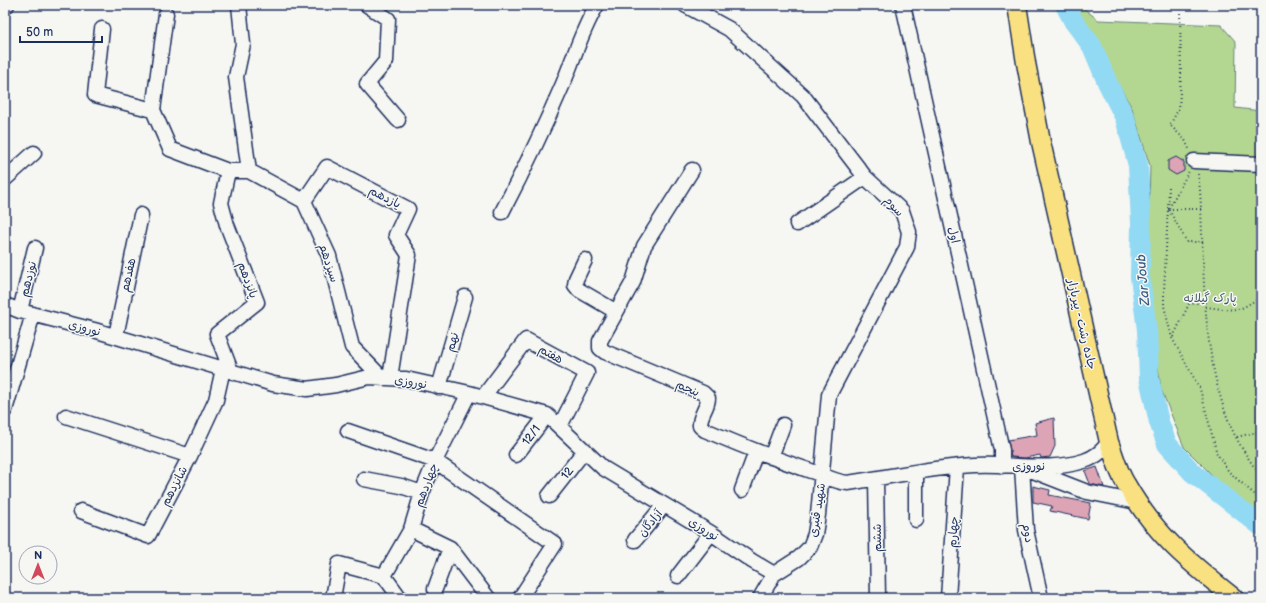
<svg xmlns="http://www.w3.org/2000/svg" width="1266" height="603" font-family="'Balsamiq Sans','Playpen Sans Arabic',sans-serif">
<style>
.green{fill:#b3d791;stroke:#678378}
.lines{fill:none;stroke-linecap:round;stroke-linejoin:round}
.river{stroke:#92d9f4;stroke-width:20}
.building{fill:#dda4b6;stroke:#1b2f5e}
.minor-casing{stroke:#1b2f5e;stroke-width:17}
.major-casing{stroke:#1b2f5e;stroke-width:21}
.path{stroke:#1b2f5e;stroke-width:2;stroke-dasharray:1 3;stroke-linecap:butt}
.minor{stroke:#f6f6f2;stroke-width:14}
.major{stroke:#f9e181;stroke-width:18}
.labels{text-anchor:middle;stroke-width:3;stroke-linejoin:round;paint-order:stroke}
.street-label{font-size:12px;fill:#1b2f5e;stroke:#f6f6f2}
.park-label{font-size:12px;fill:#41596b;stroke:#f6f6f2}
.water-label{font-size:13px;font-style:italic;fill:#395a84;stroke:#f6f6f2}
</style>
<rect width="100%" height="100%" fill="#f6f6f2"/>
<filter id="ink" filterUnits="userSpaceOnUse"><feTurbulence type="fractalNoise" baseFrequency=".025" numOctaves="2"/><feDisplacementMap in="SourceGraphic" scale="8" xChannelSelector="R" yChannelSelector="G"/><feConvolveMatrix kernelMatrix="1 2 1 2 8 2 1 2 1" color-interpolation-filters="sRGB"/></filter>
<g filter="url(#ink)">
<path class="green" d="M1075 5H1080L1098 20 1221 25 1236 42 1235 108 1261 111V518L1229 492 1184 447 1161 389 1147 285 1150 166 1132 108 1086 29Z"/>
<g class="lines">
<path class="river" d="M1065 5 1074 22 1092 46 1108 84 1125 118 1138 165 1141 223 1140 277 1147 330 1149 378 1159 422 1167 444 1192 472 1261 526"/>
</g>
<path class="building" d="M1176 157 1184 162V171L1176 175 1168 170V161Z
M1054 418 1055 446 1050 457 1041 458 1040 455 1025 458 1011 457 1008 440 1037 435 1035 423Z
M1097 467 1104 487 1090 484 1085 471Z
M1033 486 1050 490 1049 495 1091 503 1088 519 1050 511 1052 506 1033 502Z"/>
<g class="lines">
<g class="minor-casing">
<path id="minor" d="M239 5 243 44 236 77 249 171
M367 5 388 19 386 61 367 84 398 120
M685 5 729 29 803 96 865 177 902 211 909 232 907 247 829 395 818 515 815 534 810 547 799 558 774 574 760 598
M903 5 1002 450V466
M5 6 7 5
M166 14 153 110 170 149 228 171H249L304 201 329 256 352 347 382 378
M102 29 95 95 153 110
M1194 161 1261 164
M692 170 644 246 633 282 600 341V348L605 352 703 393 708 398C708 408 699 415 700 426L705 430C740 445 775 459 811 471 824 475 834 482 848 483 890 477 932 467 975 465 1010 463 1049 472 1084 461 1096 457 1101 452 1109 442
M228 171 221 203 227 225 257 302 217 334 231 371
M5 179 34 153
M304 201 327 167 408 209 396 235 409 255 390 378
M502 212C524 170 544 128 563 84 574 57 582 30 597 5
M797 224 865 177
M585 260 576 279 575 285 579 290 615 311
M5 305 20 311 94 330 273 384 307 389 336 385 369 377 406 379 469 393 547 415 603 468 711 533 752 561 774 574
M20 311 35 248
M116 336 141 215
M439 387 465 297
M483 397 526 340 587 373 560 426
M5 410 33 314
M66 416 190 456
M348 431 435 461 555 544 520 598
M516 455 547 415
M771 457 783 425
M1022 467 1026 530 1041 598
M1028 469 1087 492 1137 502
M916 473V520
M364 479 401 486 422 493
M876 479 878 598
M742 490 756 452
M549 496 585 450
M81 511 148 536 190 456 216 400 223 369
M411 529 450 548 488 598
M635 540 664 505
M384 576 411 529 422 493 435 461 469 393
M678 576 711 533
M435 589 450 548
M333 598 339 564 384 576 400 598
M948 598 957 467"/>
</g>
<g class="major-casing">
<path id="major" d="M1017 5 1026 63 1041 142 1109 442C1114 455 1118 472 1126 484 1154 534 1190 563 1234 598"/>
</g>
<path class="path" d="M1180 5 1181 77 1179 108 1170 125 1185 140 1190 151
M1198 174 1200 190C1205 270 1200 353 1231 427 1239 445 1250 461 1261 477
M1169 187 1164 291V306L1172 338 1200 389 1217 454 1229 472 1261 500
M1169 208 1189 171
M1168 209H1201
M1169 210 1187 242H1203
M1206 307C1218 308 1233 312 1244 307 1250 304 1254 300 1261 298
M1173 337 1189 304 1206 302
M1237 437 1261 431"/>
<use href="#minor" class="minor"/>
<use href="#major" class="major"/>
</g>
</g>
<g class="labels">
<g class="street-label">
<text transform="translate(385 197) rotate(27)" y="4">یازدهم</text>
<text transform="translate(894 206) rotate(48)" y="4">سوم</text>
<text transform="translate(954 235) rotate(77)" y="4">اول</text>
<text transform="translate(329 263) rotate(72)" y="4">سیزدهم</text>
<text transform="translate(128 275) rotate(-78)" y="4">هفدهم</text>
<text transform="translate(28 279) rotate(-76)" y="4">نوزدهم</text>
<text transform="translate(248 280) rotate(70)" y="4">پانزدهم</text>
<text transform="translate(1082 324) rotate(77)" y="4">جاده رشت - پیربازار</text>
<text transform="translate(85 328) rotate(15)" y="4">نوروزی</text>
<text transform="translate(452 342) rotate(-74)" y="4">نهم</text>
<text transform="translate(551 354) rotate(29)" y="4">هفتم</text>
<text transform="translate(411 382) rotate(9)" y="4">نوروزی</text>
<text transform="translate(688 388) rotate(24)" y="4">پنجم</text>
<text transform="translate(531 435) rotate(-53)" y="4">12/1</text>
<text x="1029" y="470">نوروزی</text>
<text transform="translate(567 473) rotate(-52)" y="4">12</text>
<text transform="translate(426 485) rotate(-69)" y="4">چهاردهم</text>
<text transform="translate(174 486) rotate(-62)" y="4">شانزدهم</text>
<text transform="translate(817 510) rotate(-81)" y="4">شهید قنبری</text>
<text transform="translate(650 523) rotate(-51)" y="4">آزادگان</text>
<text transform="translate(704 529) rotate(32)" y="4">نوروزی</text>
<text transform="translate(953 532) rotate(-86)" y="4">چهارم</text>
<text transform="translate(1028 533) rotate(81)" y="4">دوم</text>
<text transform="translate(877 538) rotate(-91)" y="4">ششم</text>
</g>
<g class="park-label">
<text x="1210" y="302">پارک گیلانه</text>
</g>
<g class="water-label">
<text transform="translate(1142 280) rotate(-95)" y="5">Zar Joub</text>
</g>
</g>
<rect width="1266" height="603" fill="none" stroke="#f6f6f2" stroke-width="20"/>
<rect x="10" y="10" width="1246" height="583" fill="none" stroke="#1b2f5e" stroke-width="1.5" filter="url(#ink)"/>
<g transform="translate(38 565)"><circle r="19" fill="#f6f6f2" stroke="#9ea6b7"/>
<path d="M0-3L7 15L0 10L-7 15Z" fill="#d1495b"/>
<text y="-6" font-size="11" font-weight="bold" text-anchor="middle" fill="#1b2f5e">N</text>
</g>
<path d="M20 36v6h82v-6" fill="none" stroke="#1b2f5e" stroke-width="2"/>
<text x="26" y="36" font-size="12" fill="#1b2f5e" stroke="#f6f6f2" stroke-width="3" paint-order="stroke">50 m</text>
</svg>
